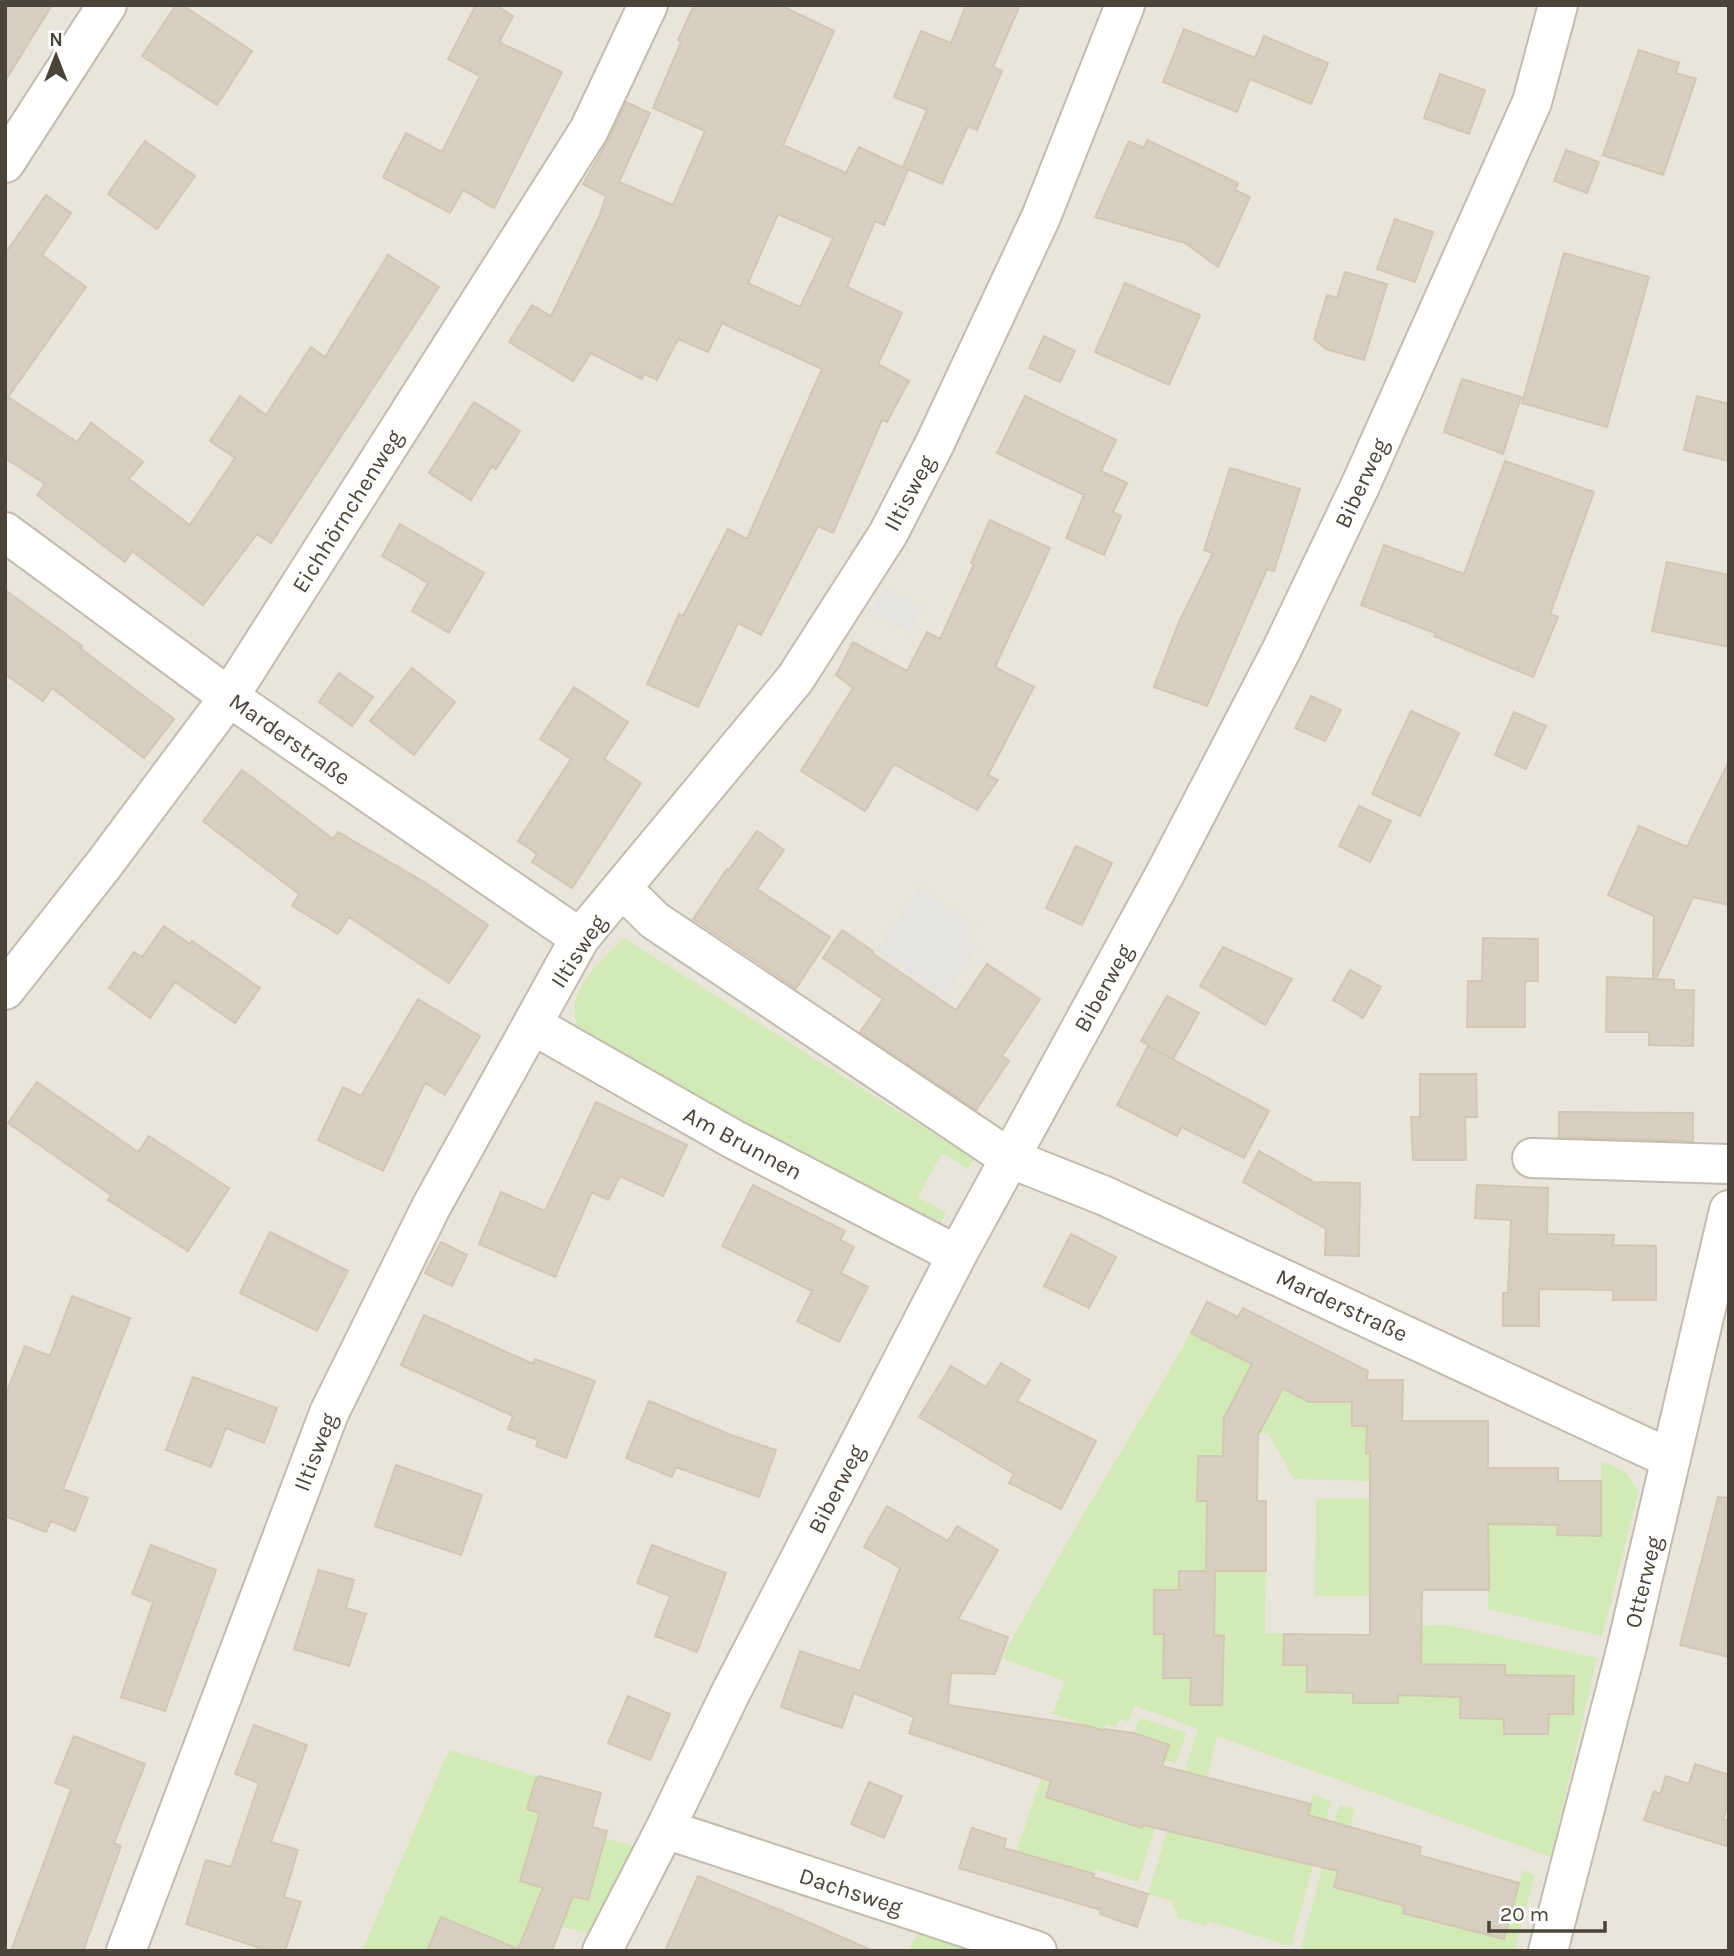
<svg xmlns="http://www.w3.org/2000/svg" width="1734" height="1956" font-family="Karla,sans-serif">
<style>
.residential{fill:#eae5da}
.green{fill:#d2eab5}
.parking{fill:#e5e3e0}
.building{fill:#d8cfc1;stroke:#d3c7b4;stroke-width:2;fill-rule:evenodd}
.lines{fill:none;stroke-linecap:round;stroke-linejoin:round}
.minor-casing{stroke:#c2bbae;stroke-width:42}
.minor{stroke:#fff;stroke-width:38}
.labels{text-anchor:middle;stroke-width:5;stroke-linejoin:round;paint-order:stroke}
.street-label{font-size:23px;fill:#4b4439;stroke:#fff}
</style>
<rect width="100%" height="100%" fill="#f6f3ec"/>
<path class="residential" d="M5 5H1729V1951H5Z"/>
<path class="green" d="M624 938 974 1159 968 1169 942 1153 918 1197 946 1213 938 1229 581 1032C558 996 600 962 624 938Z
M1191 1333 1222 1349 1228 1336 1259 1351 1235 1397 1268 1415 1283 1388 1305 1400 1352 1402 1353 1426H1367L1366 1452 1372 1453V1481L1294 1479 1268 1433H1224L1223 1456 1198 1457 1197 1500 1207 1501 1206 1544H1235L1234 1571H1266L1265 1633 1284 1634 1283 1665H1307V1692L1353 1693 1354 1703H1398L1399 1680 1421 1626 1448 1625 1597 1658 1551 1857 1217 1736 1207 1778 1296 1861 1313 1794 1331 1801 1291 1946 1208 1921 1206 1926 1176 1917 1178 1912 1173 1909 1174 1902 1148 1894 1198 1729 1134 1705 1128 1722 1119 1719 1116 1727 1106 1724 1103 1731 1053 1714 1064 1681 1002 1658C1061 1548 1128 1442 1191 1333Z
M1601 1461C1622 1470 1630 1471 1638 1494L1602 1636 1488 1609V1499L1515 1525H1558L1557 1534 1601 1536Z
M1316 1499H1370V1596H1315Z
M1140 1718 1186 1733 1176 1764 1164 1760 1166 1753 1135 1743 1139 1734 1134 1733Z
M1052 1747 1062 1749 1047 1797 1142 1828 1157 1783 1168 1786 1138 1882 1096 1869 1094 1874 1029 1856 1020 1886 1006 1882Z
M449 1750 537 1776 527 1809 540 1813 520 1881 587 1900 605 1838 633 1846 591 1934 530 1919 518 1949 362 1951Z
M1339 1805 1355 1809 1335 1887 1405 1906 1403 1913 1504 1939 1523 1870 1535 1875 1514 1951H1310L1301 1948Z
M922 1922 982 1951H909Z"/>
<path class="parking" d="M884 587 924 607 910 633 871 612Z
M919 887 977 926 966 942 977 949 945 996 877 950Z"/>
<path class="building" d="M5 5H52L5 81Z
M176 5H182L252 51 217 105 142 56Z
M476 5H495L513 16 499 42 562 72 494 208 463 190 450 213 383 177 406 133 442 152 480 76 448 59Z
M694 5H780L834 31 783 145 846 173 859 147 908 170 884 225 875 221 847 287 902 313 878 364 909 381 887 422 882 420 833 533 818 526 761 635 738 623 698 707 647 684 679 614 683 616 728 529 747 539 822 369 722 323 708 352 678 339 657 380 644 374 642 379 591 353 573 381 509 342 532 305 551 316 599 217 606 196 583 184 609 139 626 102 650 113 619 182 673 205 705 131 653 108 681 42 678 40ZM778 214 833 238 800 307 748 283Z
M966 5H1020L993 67 1002 71 977 130 968 126 942 184 903 167 927 110 894 97 921 31 951 43Z
M1184 29 1255 58 1264 36 1328 63 1311 104 1250 79 1237 112 1163 82Z
M1639 50 1679 63 1676 73 1696 79 1663 175 1603 155Z
M1440 74 1485 90 1469 134 1424 118Z
M1147 140 1238 183 1235 190 1250 197 1218 267 1185 243 1095 217 1129 141 1144 148Z
M145 141 195 176 157 229 108 194Z
M1566 150 1599 162 1587 193 1554 181Z
M46 195 71 213 42 255 86 287 8 397 77 442 91 423 143 462 129 479 190 525 235 458 210 441 240 396 266 415 311 347 325 357 388 255 439 287 271 543 257 534 203 605 132 551 125 562 37 495 45 484 5 458V254Z
M1395 219 1433 232 1415 282 1377 269Z
M1564 253 1649 277 1607 427 1522 403Z
M1345 272 1387 284 1364 360 1326 349 1314 339 1327 295 1337 298Z
M1125 283 1200 315 1169 385 1095 352Z
M1044 336 1075 351 1060 382 1029 368Z
M1462 379 1521 397 1503 454 1444 432Z
M1025 396 1116 440 1101 471 1127 483 1113 512 1121 516 1104 555 1066 538 1084 495 997 453Z
M1697 396 1729 404V461L1684 450Z
M474 402 520 431 496 469 492 466 471 500 429 473Z
M1505 461 1594 492 1550 614 1558 617 1533 677 1434 636 1435 633 1361 605 1384 545 1464 574Z
M1230 468 1300 489 1274 571 1267 569 1207 706 1154 687 1179 622 1213 553 1204 550Z
M990 520 1050 548 995 667 1034 687 988 775 998 780 977 810 894 764 865 811 801 771 853 688 836 675 853 642 907 671 927 632 940 639 974 564 971 563Z
M400 524 484 573 449 633 412 611 428 583 382 556Z
M1667 562 1729 575V647L1652 631Z
M5 590 82 646 80 648 174 719 144 758 52 688 43 701 5 674Z
M412 668 455 702 414 755 370 721Z
M339 673 373 697 352 726 319 702Z
M574 687 628 722 604 759 641 783 572 888 532 862 537 854 518 841 571 759 540 739Z
M1311 696 1341 710 1325 741 1295 728Z
M1411 711 1459 733 1420 816 1372 794Z
M1514 712 1546 726 1526 769 1495 755Z
M1729 761V905L1693 897 1656 979 1674 980V990H1694L1693 1046 1649 1045V1032H1606L1607 977 1653 979 1654 916 1608 895 1639 826 1687 847Z
M242 770 333 839 338 832 426 883 488 925 449 983 349 917 338 934 292 906 299 894 203 821Z
M1359 806 1391 821 1370 862 1339 846Z
M757 831 784 850 757 889 830 937 796 988 693 919 727 869 729 870Z
M1076 846 1112 863 1082 925 1046 908Z
M164 926 190 944 192 941 260 988 235 1023 175 982 150 1018 109 988 134 952 142 957Z
M842 930 873 951 872 953 956 1010 987 964 1040 999 1002 1056 1009 1061 976 1110 860 1032 883 999 823 958Z
M1483 938 1538 939V981H1525V1027H1467L1468 981H1482Z
M1223 947 1292 979 1265 1025 1200 986Z
M1350 970 1381 987 1363 1018 1333 1000Z
M1167 996 1199 1013 1173 1059 1141 1041Z
M418 999 480 1036 445 1095 425 1083 383 1171 318 1140 343 1087 361 1096Z
M1148 1046 1269 1111 1244 1158 1182 1127 1177 1136 1117 1105Z
M1420 1074H1476L1477 1117H1465L1466 1160H1413L1411 1117H1420Z
M37 1082 138 1152 149 1136 229 1188 188 1251 108 1200 111 1195 8 1123Z
M596 1102 687 1145 663 1196 620 1176 608 1200 592 1192 555 1277 479 1244 501 1192 545 1211Z
M1559 1112 1693 1113V1141L1559 1137Z
M1259 1151 1314 1182 1360 1183 1359 1256 1325 1255 1326 1229 1243 1182Z
M753 1185 845 1231 840 1240 854 1247 841 1273 868 1287 839 1342 797 1321 812 1291 722 1246Z
M1477 1185 1548 1188 1547 1234 1614 1235 1613 1245 1656 1246V1300H1613V1290L1539 1289V1326H1503V1293H1508L1511 1220 1475 1218Z
M270 1232 348 1271 317 1331 240 1293Z
M1071 1234 1116 1257 1089 1308 1044 1286Z
M441 1242 467 1255 452 1286 425 1273Z
M72 1296 130 1318 63 1489 88 1498 75 1531 51 1521 46 1532 5 1516V1396L25 1346 50 1356Z
M1207 1302 1238 1317 1243 1308 1368 1371 1367 1380H1403L1402 1421H1488V1468H1558V1481H1601V1536L1557 1535 1558 1525 1488 1524 1489 1590H1422L1421 1664 1505 1665V1675L1574 1676 1573 1714H1549L1548 1734H1504V1719L1460 1718 1461 1697 1398 1695V1703H1353V1693L1307 1692V1665H1283L1284 1634 1370 1635V1453H1366L1367 1426H1352V1402H1309L1283 1388 1258 1435 1257 1501H1266V1571H1215L1214 1635 1224 1636 1222 1705H1190L1191 1678H1163L1164 1634H1154V1590H1179V1571H1206L1207 1501H1197L1198 1456H1223L1224 1418 1252 1364 1191 1333Z
M424 1315 533 1364 535 1359 595 1381 566 1458 536 1446 538 1440 508 1429 513 1416 401 1365Z
M1001 1363 1030 1380 1017 1401 1096 1441 1061 1509 1009 1483 1014 1474 919 1417 951 1366 986 1387Z
M193 1377 277 1408 264 1443 226 1428 211 1467 166 1450Z
M649 1401 731 1435 776 1450 759 1497 676 1467 672 1477 626 1458Z
M396 1465 482 1495 461 1555 375 1526Z
M1718 1497 1729 1498V1657L1680 1645Z
M887 1506 948 1541 957 1526 998 1550 958 1619 1008 1637 995 1674 951 1673 948 1705 1089 1726 1103 1731 1104 1729 1134 1733 1169 1745 1162 1766 1311 1804 1308 1815 1421 1847 1419 1855 1519 1883 1504 1939 1403 1913 1405 1906 1334 1887 1338 1871 1143 1825 1142 1828 1046 1797 1051 1781 909 1733 914 1717 854 1693 842 1728 781 1707 800 1651 860 1671 900 1568 864 1547Z
M151 1545 216 1570 165 1711 121 1697 153 1602 132 1594Z
M652 1545 726 1573 697 1652 655 1636 670 1596 637 1583Z
M319 1570 354 1580 346 1608 366 1614 349 1666 294 1649Z
M628 1696 670 1714 650 1760 608 1743Z
M254 1725 307 1745 271 1842 298 1850 284 1897 301 1902 285 1951H269L186 1924 206 1860 231 1867 259 1783 235 1774Z
M74 1736 145 1764 114 1843 121 1846 83 1951H11L71 1789 55 1783Z
M1695 1764 1729 1775V1802L1723 1819 1729 1821V1847L1644 1820 1654 1791 1660 1794 1666 1776 1689 1784Z
M539 1776 601 1793 592 1827 607 1831 588 1900 573 1896 552 1951H427L441 1917 518 1949 543 1888 520 1881 540 1813 527 1809 536 1779Z
M869 1782 902 1796 884 1838 851 1824Z
M972 1828 1006 1839 1004 1848 1094 1874 1093 1877 1148 1894 1137 1927 1100 1914 1101 1910 959 1868Z
M698 1876 792 1915 873 1951H665Z"/>
<g class="lines">
<g class="minor-casing">
<path id="minor" d="M5 163 107 5
M5 532 229 697 580 938
M620 892 637 903 654 920 1009 1158 1105 1196 1671 1459
M5 990 105 863 229 697 589 130 648 5
M533 1025 733 1139 957 1255
M1532 1158 1729 1164
M665 1829 1037 1951
M126 1951 329 1413 431 1207 580 938 795 679 888 534 934 445 1041 217 1125 5
M602 1951 665 1829 730 1694 957 1255 1166 872 1282 649 1361 484 1532 102 1558 5
M1548 1951 1626 1650 1729 1210"/>
</g>
<use href="#minor" class="minor"/>
</g>
<g class="labels">
<g class="street-label">
<text transform="translate(1361 483) rotate(-65)" y="8">Biberweg</text>
<text transform="translate(909 493) rotate(-62)" y="8">Iltisweg</text>
<text transform="translate(347 511) rotate(-58)" y="8">Eichhörnchenweg</text>
<text transform="translate(290 739) rotate(35)" y="8">Marderstraße</text>
<text transform="translate(578 951) rotate(-57)" y="8">Iltisweg</text>
<text transform="translate(1103 988) rotate(-61)" y="8">Biberweg</text>
<text transform="translate(743 1143) rotate(28)" y="8">Am Brunnen</text>
<text transform="translate(1342 1305) rotate(25)" y="8">Marderstraße</text>
<text transform="translate(315 1452) rotate(-69)" y="8">Iltisweg</text>
<text transform="translate(836 1489) rotate(-63)" y="8">Biberweg</text>
<text transform="translate(1643 1582) rotate(-76)" y="8">Otterweg</text>
<text transform="translate(851 1891) rotate(18)" y="8">Dachsweg</text>
</g>
</g>
<rect width="1734" height="1956" fill="none" stroke="#4b4439" stroke-width="14"/>
<g transform="translate(56 56)" stroke="#ffffff" stroke-width="5" paint-order="stroke">
<path d="M0-5L12 26L0 18L-12 26Z" fill="#4b4439"/>
<text y="-10" font-size="19" font-weight="bold" text-anchor="middle" fill="#4b4439">N</text>
</g>
<path d="M1489 1921v10h116v-10" fill="none" stroke="#4b4439" stroke-width="3.5"/>
<text x="1500" y="1921" font-size="21" fill="#4b4439" stroke="#ffffff" stroke-width="5" paint-order="stroke">20 m</text>
</svg>
